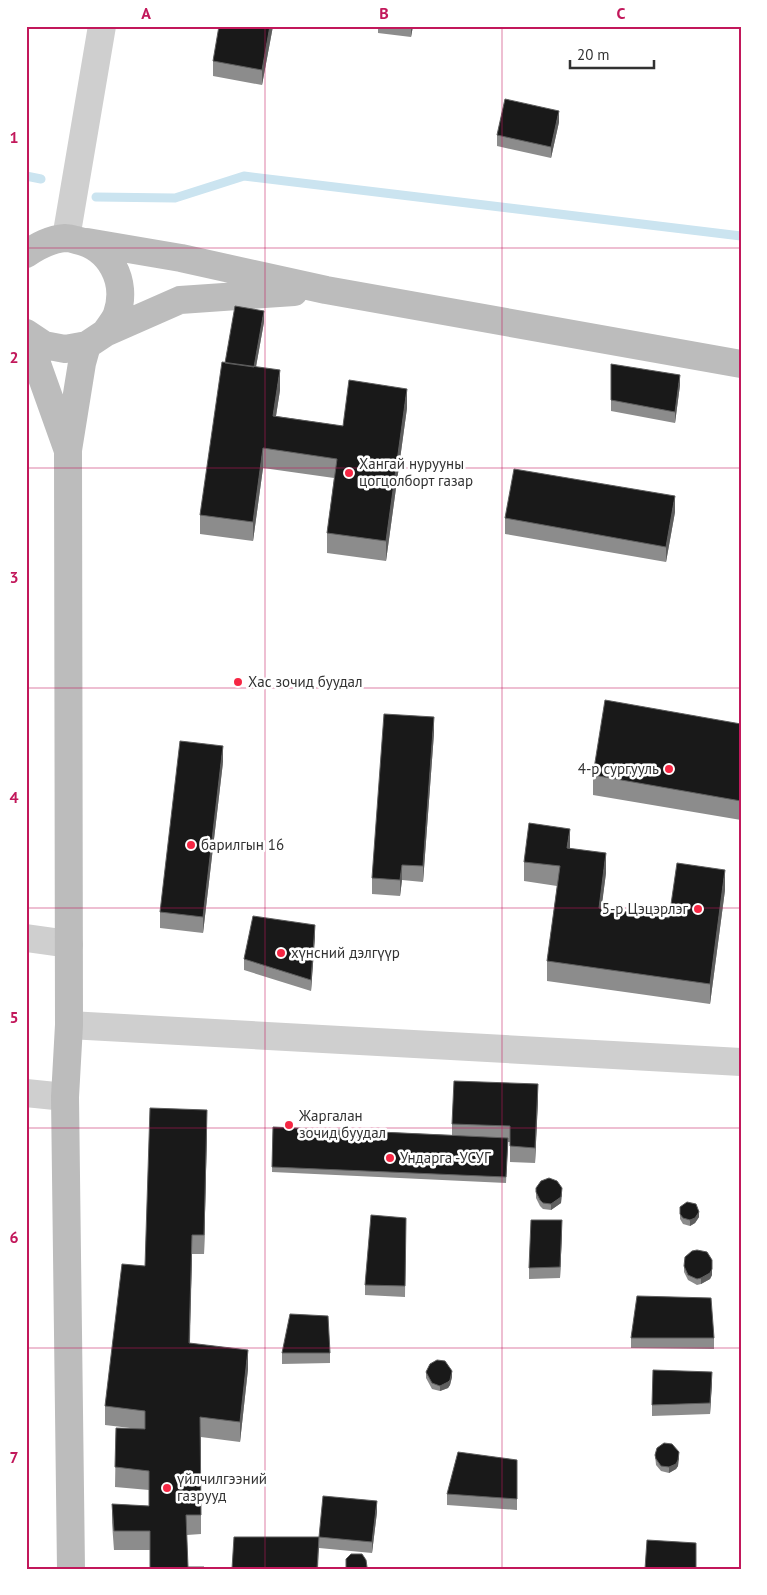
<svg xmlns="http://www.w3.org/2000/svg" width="767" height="1595" font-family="'PT Sans',sans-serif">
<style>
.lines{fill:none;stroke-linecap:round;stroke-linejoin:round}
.stream{stroke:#cbe4f0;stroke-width:9}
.street{stroke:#cfcfcf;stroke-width:28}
.secondary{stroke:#bcbcbc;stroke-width:28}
.wall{fill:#8c8c8c}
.shaded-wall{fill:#5e5e5e}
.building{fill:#191919;stroke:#5e5e5e}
.grid{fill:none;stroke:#c2185b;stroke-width:1;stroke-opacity:0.55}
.poi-dot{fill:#f62744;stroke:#fff;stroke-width:2}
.labels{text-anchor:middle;stroke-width:5;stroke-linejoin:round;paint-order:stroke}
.poi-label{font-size:15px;fill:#323232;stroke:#fff;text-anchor:start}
.neatline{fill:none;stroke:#c2185b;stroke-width:2}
.grid-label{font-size:16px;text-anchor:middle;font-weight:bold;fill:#c2185b}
</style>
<rect width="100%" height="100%" fill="#fff"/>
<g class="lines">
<path class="stream" d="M26 176 41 179
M96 197 175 198 244 176 741 236"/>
<path class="street" d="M66 238 102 26
M26 938 69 944
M69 1025 741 1062
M26 1093 65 1097"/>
<path class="secondary" d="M87 242 181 258 326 290 741 364
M26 254C38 246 50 239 65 238 68 238 73 239 76 240 110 247 128 281 117 314 115 320 109 327 105 333
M26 333 44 345 65 349 87 345 105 333 180 300 294 292
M26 333 67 448
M71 1569 65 1097 69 1025 68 450 82 363 87 345"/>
</g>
<path class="wall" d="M273 26 262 85 213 76V61Z
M378 26H413L411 37 378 33Z
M559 122 551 158 497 146V135Z
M264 322 256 367 280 390 276 416 343 426 407 408 386 561 327 553V533L334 478 263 468 253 541 200 534V515L225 363Z
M611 364 680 385 675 423 611 411Z
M675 512 666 562 505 534V518Z
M741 724V820L593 795V775Z
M434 733 423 882 402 880 400 896 372 894V878Z
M223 762 203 933 160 928V912Z
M570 848 606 873 601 909 669 918 725 890 710 1004 547 981V961L557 886 524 881V862Z
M315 936 311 991 244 970V959Z
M538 1100 535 1163 510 1162V1142H508L506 1183 272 1172 273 1127 452 1135V1124Z
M207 1129 204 1254H192L190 1343 248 1369 240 1442 201 1437V1534L187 1535 150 1569V1550H114L112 1523V1504L149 1506V1490L115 1487 116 1428H130L105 1425V1406L145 1266Z
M536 1188 562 1194 561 1203 551 1210 543 1209 540 1206 536 1198Z
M680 1207 699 1217 695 1223 690 1226 683 1224 680 1219Z
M406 1218 405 1297 365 1295V1285Z
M562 1231 560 1278 529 1279V1268Z
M684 1266H712V1275L710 1279 701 1284 697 1285 688 1280 684 1272Z
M631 1338H714V1349L631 1348Z
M282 1353H330V1363L282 1364Z
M426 1372 452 1377 450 1385 448 1388 440 1391 432 1389 426 1378Z
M712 1382 710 1414 652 1416V1405Z
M655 1455 679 1458 678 1466 676 1469 669 1473 661 1471 656 1465Z
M517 1460V1510L447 1505V1494Z
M377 1512 372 1553 319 1548 318 1569H232L319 1537Z"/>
<path class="shaded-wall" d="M270 26H273L262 85V70Z
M411 26H413L411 37Z
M559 111V122L551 158V147Z
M264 311V322L253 383V373Z
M280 370V390L273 435V416Z
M680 375V385L675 423V412Z
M407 389V408L386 561V541Z
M263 448V468L253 541V522Z
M675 496V512L666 562V547Z
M434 717V733L423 882V866Z
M223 746V762L203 933V917Z
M570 829V848H567Z
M606 853V873L599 928V908Z
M402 865V880L400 896V880Z
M725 870V890L710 1004V984Z
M315 925V936L311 991V980Z
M538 1084V1100L535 1163V1148Z
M207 1110V1129L204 1254V1235Z
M562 1188 561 1203 551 1210V1204Z
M699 1212V1217L695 1223 690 1226V1220Z
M562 1220V1231L560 1278V1267Z
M192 1235V1254L189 1362V1343Z
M712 1269V1275L710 1279 701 1284V1278Z
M248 1350V1369L240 1442V1422Z
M452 1371V1377L450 1385 448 1388 440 1391V1386Z
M712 1372V1382L710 1414V1403Z
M679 1452 678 1466 676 1469 669 1473V1467Z
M377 1501V1512L372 1553V1542Z"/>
<path class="building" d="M219 26H270L262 70 213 61Z
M505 99 559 111 551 147 497 135Z
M235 306 264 311 254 367 225 363Z
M222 362 280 370 273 416 343 426 349 380 407 389 386 541 327 533 337 459 263 448 253 522 200 515Z
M611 364 680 375 675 412 611 400Z
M514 469 675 496 666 547 505 518Z
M605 700 741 724V801L593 775Z
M384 714 434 717 423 866 402 865 400 880 372 878Z
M180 741 223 746 203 917 160 912Z
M529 823 570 829 567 848 606 853 599 908 669 918 677 863 725 870 710 984 547 961 560 866 524 862Z
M253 916 315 925 311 980 244 959Z
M454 1081 538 1084 535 1148 510 1146V1126L452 1124Z
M150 1108 207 1110 204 1235H192L189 1343 248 1350 240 1422 200 1417 201 1515H186L188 1567H204V1569H150V1531H114L112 1504 149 1506V1471L115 1467 116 1428 145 1429V1411L105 1406 122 1264 145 1266Z
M273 1127 508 1138 506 1177 272 1167Z
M549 1178 557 1181 562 1188 561 1197 551 1204 543 1203 540 1200 536 1192V1188L541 1181Z
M687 1202 696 1204 699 1212 695 1218 690 1220 683 1218 680 1214V1207Z
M371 1215 406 1218 405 1286 365 1285Z
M531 1220H562L560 1267 529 1268Z
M697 1250 707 1252 712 1260V1269L710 1273 701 1278 697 1279 688 1275 684 1266 685 1257 692 1251Z
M637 1296 711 1298 714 1338H631Z
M290 1314 328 1316 330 1353H282Z
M437 1360 445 1361 452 1371 450 1380 448 1382 440 1386 432 1383 426 1372 430 1364Z
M653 1370 712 1372 710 1403 652 1405Z
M664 1443 672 1444 679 1452 678 1460 676 1464 669 1467 661 1466 656 1459 655 1455 657 1448Z
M458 1452 517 1460V1499L447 1494Z
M323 1496 377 1501 372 1542 319 1537Z
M234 1537H319L317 1569H232Z
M647 1540 696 1543V1569H645Z
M351 1554H362L366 1560 367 1567 366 1569H346V1559Z"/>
<path class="grid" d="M265 26V1569M502 26V1569M26 248H741M26 468H741M26 688H741M26 908H741M26 1128H741M26 1348H741"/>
<g class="poi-dot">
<circle cx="349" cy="473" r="5"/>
<circle cx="238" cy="682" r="5"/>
<circle cx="669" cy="769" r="5"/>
<circle cx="191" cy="845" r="5"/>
<circle cx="698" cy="909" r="5"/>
<circle cx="281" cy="953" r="5"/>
<circle cx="289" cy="1125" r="5"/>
<circle cx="390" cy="1158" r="5"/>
<circle cx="167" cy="1488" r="5"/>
</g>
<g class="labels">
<g class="poi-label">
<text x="359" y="469">Хангай нурууны<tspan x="359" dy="17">цогцолборт газар</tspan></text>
<text x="248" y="687">Хас зочид буудал</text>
<text x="659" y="774" text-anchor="end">4-р сургууль</text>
<text x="201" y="850">барилгын 16</text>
<text x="688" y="914" text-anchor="end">5-р Цэцэрлэг</text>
<text x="291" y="958">хүнсний дэлгүүр</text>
<text x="299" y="1121">Жаргалан<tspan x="299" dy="17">зочид буудал</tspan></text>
<text x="400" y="1163">Ундарга -УСУГ</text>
<text x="177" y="1484">үйлчилгээний<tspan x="177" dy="17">газрууд</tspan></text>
</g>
</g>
<rect width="767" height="1595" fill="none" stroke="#ffffff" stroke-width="55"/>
<path d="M570 60v8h84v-8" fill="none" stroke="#323232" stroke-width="2.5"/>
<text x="577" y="60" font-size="15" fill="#323232" stroke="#ffffff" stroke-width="4" paint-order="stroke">20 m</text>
<rect x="28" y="28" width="712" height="1540" class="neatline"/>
<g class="grid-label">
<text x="146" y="19">A</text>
<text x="384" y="19">B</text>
<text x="621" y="19">C</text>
<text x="14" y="143">1</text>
<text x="14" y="363">2</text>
<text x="14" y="583">3</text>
<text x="14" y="803">4</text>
<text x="14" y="1023">5</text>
<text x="14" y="1243">6</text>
<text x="14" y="1463">7</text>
</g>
</svg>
